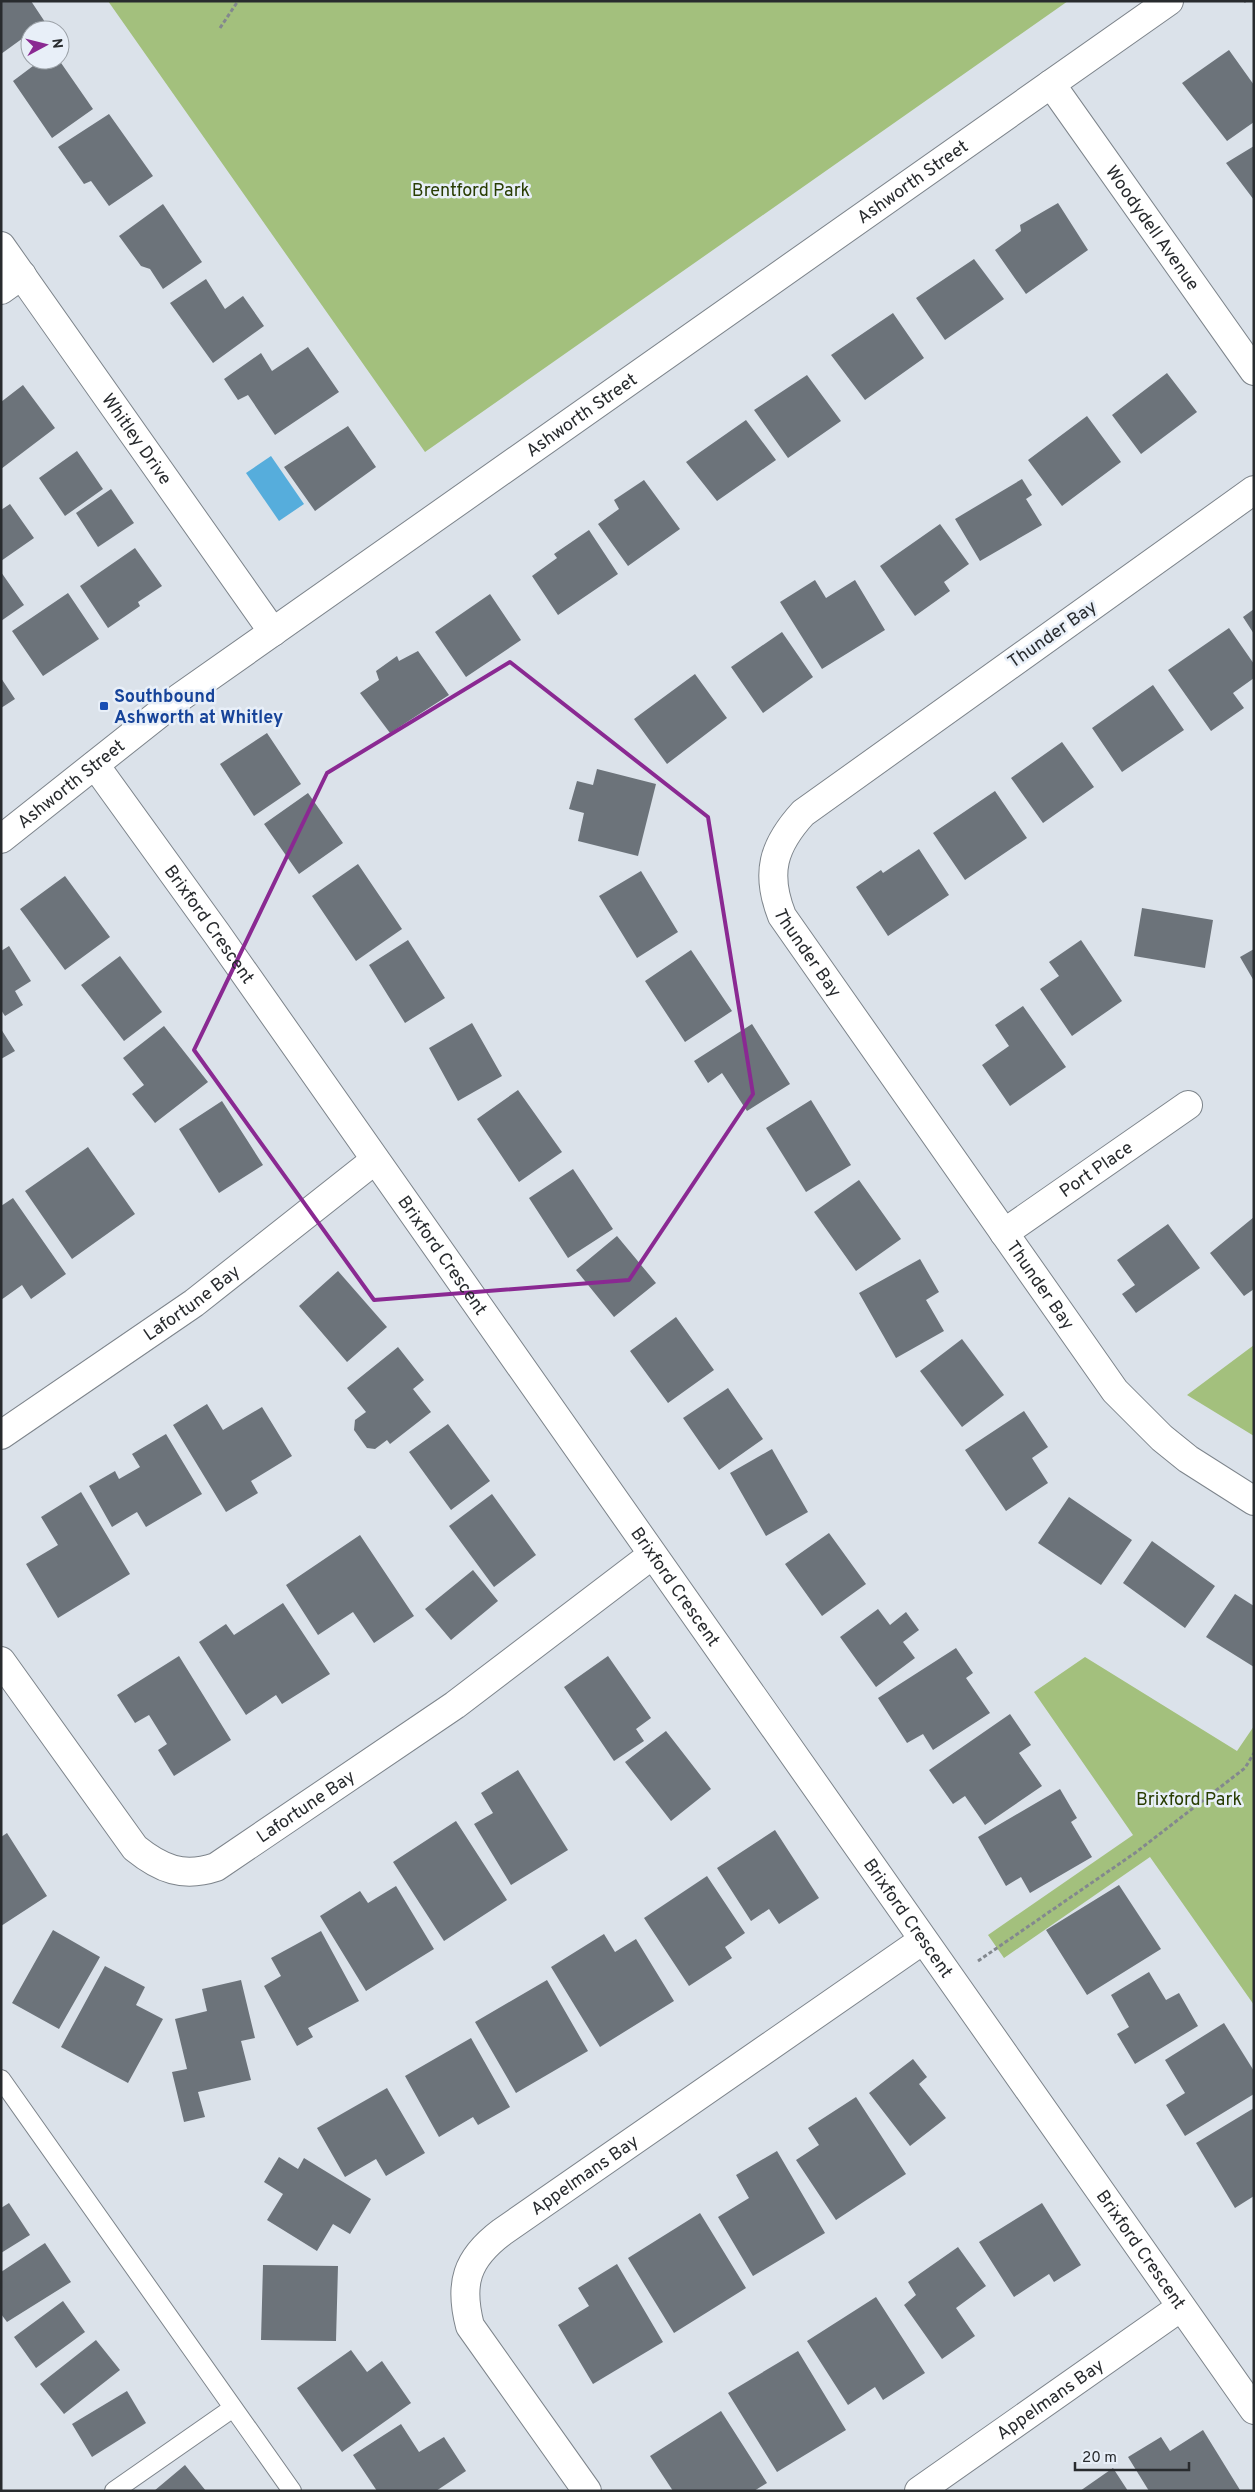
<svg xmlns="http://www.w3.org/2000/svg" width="1255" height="2492" font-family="Overpass,sans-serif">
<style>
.green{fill:#a3c07d}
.water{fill:#56addc}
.building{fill:#6c737a}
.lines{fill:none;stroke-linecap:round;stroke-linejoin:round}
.service-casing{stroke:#7d848b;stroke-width:20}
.minor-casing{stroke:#7d848b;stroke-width:30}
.path{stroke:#83888e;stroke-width:3;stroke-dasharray:4 2.5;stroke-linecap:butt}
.service{stroke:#fff;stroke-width:18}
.minor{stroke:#fff;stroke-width:28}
.marked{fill:none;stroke:#8a2992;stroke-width:4;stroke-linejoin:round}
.transit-dot{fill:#1a4fb4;stroke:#e8eff8;stroke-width:2}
.labels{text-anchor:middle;stroke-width:5;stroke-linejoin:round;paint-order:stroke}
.street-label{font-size:18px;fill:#282b2e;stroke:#e8eff8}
.park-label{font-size:18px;fill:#293d03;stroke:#e8eff8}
.transit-label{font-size:18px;font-weight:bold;fill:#164399;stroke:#e8eff8;text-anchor:start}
</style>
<rect width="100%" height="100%" fill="#dbe2ea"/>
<path class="green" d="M108 1H1068L425 452Z
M1254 1345V1436L1187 1395Z
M1085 1657 1237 1751 1254 1726V2005L1150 1857 1004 1958 988 1935 1133 1835 1034 1692Z"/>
<path class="water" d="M271 456 304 504 279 521 246 473Z"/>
<path class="building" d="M1 1H31L45 22 34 30H30V33L1 54Z
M1229 50 1254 85V122L1227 141 1182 83Z
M41 60H59L93 109 52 138 13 81Z
M109 114 153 176 109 206 91 181 84 184 58 147Z
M1254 146V200L1226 163Z
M1058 203 1088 250 1026 294 995 250 1021 231 1020 225Z
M163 204 202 262 163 289 150 269 141 266 119 236Z
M974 259 1004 299 945 340 916 298Z
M206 279 225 309 243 296 264 326 213 363 170 303Z
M893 313 924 358 865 400 831 355Z
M308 347 339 392 275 435 248 395 238 400 224 379 261 353 272 371Z
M1167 373 1197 412 1141 454 1112 415Z
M807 375 841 421 788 458 754 410Z
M23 385 55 428 1 469V402Z
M1087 416 1121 462 1062 506 1028 460Z
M746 420 776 460 717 501 686 462Z
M348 426 376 467 315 511 284 467Z
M77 451 103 489 65 516 39 478Z
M1022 479 1032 495 1026 499 1042 525 980 561 955 519Z
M644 480 680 529 628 566 598 524 619 509 614 500Z
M111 489 134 523 98 547 76 513Z
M10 504 34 538 1 561V510Z
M940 524 969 564 944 582 950 591 915 616 880 566Z
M589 530 618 574 558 615 532 576 557 558 554 554Z
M135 548 162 586 138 602 140 606 108 628 80 586Z
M1 572 24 605 1 621Z
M815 580 826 598 855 580 885 630 822 669 780 602Z
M68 593 99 639 43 676 12 631Z
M490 594 521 640 466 677 435 632Z
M1254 609V634L1243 617Z
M1229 628 1254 664V678L1233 693 1244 708 1211 731 1168 670Z
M782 632 813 677 763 713 731 667Z
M418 651 449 695 390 733 360 693 379 680 376 671 397 656 399 661Z
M695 674 727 718 667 764 634 719Z
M1 678 15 699 1 708Z
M1153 685 1184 730 1122 772 1092 728Z
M267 733 301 784 254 816 220 764Z
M1062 742 1094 787 1043 823 1011 778Z
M597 769 656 784 638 856 578 841 584 813 569 809 577 781 593 785Z
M995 791 1027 838 965 880 933 833Z
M308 793 343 843 299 874 264 824Z
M919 849 949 895 888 936 856 887 881 870 883 873Z
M358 864 402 929 356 961 312 896Z
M641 871 678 932 637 958 599 896Z
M65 876 110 937 65 970 20 909Z
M1142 908 1213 920 1205 968 1134 956Z
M408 940 445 998 405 1023 369 965Z
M1081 940 1122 1001 1072 1036 1040 989 1059 976 1049 962Z
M9 946 31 981 15 991 23 1005 5 1016 1 1010V951Z
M1254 949V981L1240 957Z
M691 950 732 1011 685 1042 645 981Z
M120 956 162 1012 124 1041 81 985Z
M1023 1006 1066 1067 1010 1106 982 1065 1009 1046 995 1025Z
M472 1023 502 1076 458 1101 429 1048Z
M752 1024 790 1084 747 1111 722 1073 708 1083 694 1061Z
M164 1026 208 1082 155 1123 132 1094 144 1085 123 1058Z
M1 1029 15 1051 1 1059Z
M518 1090 562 1152 519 1182 477 1119Z
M811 1100 851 1165 806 1192 766 1128Z
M222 1101 263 1165 219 1193 179 1129Z
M88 1147 135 1214 72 1259 25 1191Z
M573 1169 613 1229 568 1258 529 1198Z
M859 1180 901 1239 856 1271 814 1212Z
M13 1198 66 1274 31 1299 22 1285 1 1300V1206Z
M1254 1217V1289L1244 1296 1210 1253Z
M1168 1224 1200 1268 1136 1313 1122 1294 1135 1285 1117 1260Z
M617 1236 656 1283 614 1317 576 1270Z
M920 1259 939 1292 926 1300 944 1331 896 1358 859 1293Z
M338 1271 387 1327 347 1362 299 1306Z
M676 1317 714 1370 668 1403 630 1351Z
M962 1339 1004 1395 962 1427 920 1371Z
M398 1347 424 1380 413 1389 431 1412 390 1444 387 1440 375 1449 367 1448 354 1430 355 1420 366 1412 347 1388Z
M728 1388 763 1439 719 1470 683 1418Z
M207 1404 223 1430 262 1407 292 1456 251 1481 258 1493 226 1512 173 1425Z
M1024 1411 1048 1447 1032 1458 1048 1483 1006 1511 965 1450Z
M448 1424 490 1481 451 1510 409 1452Z
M166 1434 202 1494 146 1527 137 1512 112 1527 89 1486 115 1471 119 1479 140 1467 132 1454Z
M772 1449 808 1512 766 1536 730 1473Z
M81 1492 130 1574 58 1618 26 1564 58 1545 41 1517Z
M492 1494 536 1555 494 1587 449 1526Z
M1069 1497 1132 1540 1101 1585 1038 1543Z
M829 1533 866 1584 822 1616 785 1564Z
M360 1535 414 1616 374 1643 353 1612 318 1635 286 1585Z
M1152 1541 1215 1586 1185 1628 1123 1583Z
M473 1570 498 1601 451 1640 425 1609Z
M1235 1594 1254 1606V1667L1206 1637Z
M283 1603 330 1674 282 1704 276 1695 246 1715 199 1642 226 1624 234 1635Z
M878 1609 890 1625 906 1612 919 1630 903 1642 915 1658 876 1687 840 1637Z
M956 1648 973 1673 966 1678 990 1713 933 1750 923 1734 907 1743 878 1698Z
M179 1656 231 1740 174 1776 158 1750 167 1744 149 1715 135 1723 117 1695Z
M608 1656 651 1718 636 1729 644 1741 614 1761 564 1687Z
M1010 1714 1031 1745 1019 1753 1042 1786 985 1825 965 1796 953 1804 929 1770Z
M666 1731 711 1789 671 1821 625 1762Z
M518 1770 568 1850 511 1885 474 1824 493 1813 481 1793Z
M1060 1789 1077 1818 1071 1822 1092 1857 1030 1893 1021 1877 1006 1886 978 1837Z
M456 1821 507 1900 444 1941 393 1862Z
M775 1830 819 1898 779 1924 769 1909 751 1921 717 1868Z
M7 1833 47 1896 1 1926V1837Z
M707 1876 745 1933 725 1947 732 1958 689 1986 644 1918Z
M1119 1885 1161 1949 1087 1995 1046 1930Z
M396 1886 434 1949 366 1991 320 1916 360 1891 368 1903Z
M53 1930 100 1957 59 2029 12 2003Z
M321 1931 359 2001 308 2028 313 2037 297 2046 264 1986 281 1976 271 1958Z
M604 1934 615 1952 636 1939 674 2001 600 2047 551 1967Z
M105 1966 145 1987 136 2005 163 2019 128 2083 61 2047Z
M1149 1972 1166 2000 1179 1993 1198 2026 1135 2064 1117 2034 1129 2027 1111 1995Z
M241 1980 255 2038 241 2041 251 2080 198 2092 205 2117 184 2122 172 2072 187 2069 175 2019 207 2011 202 1989Z
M547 1980 588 2051 516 2093 475 2022Z
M1224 2023 1254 2071V2094L1185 2136 1166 2105 1185 2093 1165 2060Z
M471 2038 510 2107 478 2125 473 2117 439 2137 405 2076Z
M913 2059 927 2077 919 2084 946 2118 910 2146 869 2093Z
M387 2088 425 2153 386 2176 376 2159 345 2177 317 2128Z
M856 2097 906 2174 836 2220 796 2160 819 2145 808 2128Z
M1254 2108V2196L1235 2208 1196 2143Z
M777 2151 825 2233 753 2276 718 2217 749 2198 736 2175Z
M279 2157 298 2169 304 2158 371 2199 350 2234 333 2224 317 2251 267 2220 283 2194 264 2182Z
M9 2203 30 2235 1 2253V2208Z
M1042 2203 1081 2265 1054 2282 1049 2274 1014 2297 979 2242Z
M700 2213 746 2288 674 2333 628 2258Z
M45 2243 71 2282 7 2322 1 2314V2272Z
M958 2247 986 2286 956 2308 975 2336 942 2359 904 2305 916 2295 908 2282Z
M617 2264 663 2342 593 2384 558 2325 589 2306 578 2288Z
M263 2265 338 2266 336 2341 261 2340Z
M876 2297 925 2373 883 2400 875 2387 848 2405 807 2341Z
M63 2301 85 2332 36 2368 14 2337Z
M96 2340 120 2370 64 2414 40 2384Z
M351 2350 367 2372 382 2361 411 2403 342 2452 297 2388Z
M798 2351 846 2430 777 2472 728 2393Z
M127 2391 146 2423 92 2457 72 2424Z
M721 2411 767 2483 754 2491H673L650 2456Z
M401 2424 419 2452 444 2437 466 2471 436 2491H377L353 2455Z
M1203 2430 1240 2490 1149 2491 1128 2457 1161 2437 1170 2451Z
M185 2465 206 2491H154Z
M1113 2468 1128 2491H1080Z"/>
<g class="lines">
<g class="service-casing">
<path id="service" d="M1 2079 292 2491
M114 2491 233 2408"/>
</g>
<g class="minor-casing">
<g id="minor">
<path id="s1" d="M1051 84 1254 371"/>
<path id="s2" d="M1 246 273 632"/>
<path d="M1 290 22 275"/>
<path id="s3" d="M1254 490 803 813C773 846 765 873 782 916L1115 1391 1162 1438 1188 1459 1254 1501"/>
<path id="s4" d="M95 765 217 934 1254 2410"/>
<path id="s5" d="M1 839 179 698 1169 1"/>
<path id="s6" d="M1004 1233 1188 1105"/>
<path id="s7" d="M1 1435 194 1303 375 1160"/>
<path id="s8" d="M1 1661 135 1848C161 1869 183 1878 216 1867L455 1705 652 1555"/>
<path id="s9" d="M587 2491 470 2326C459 2284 466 2259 502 2232L923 1940"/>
<path id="s10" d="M919 2491 1181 2307"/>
</g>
</g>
<path class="path" d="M1245 1 1246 2
M220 28 238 1
M978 1961 1135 1853 1245 1768 1254 1753"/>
<use href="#service" class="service"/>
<use href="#minor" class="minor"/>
</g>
<path class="marked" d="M510 662 708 817 753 1094 629 1280 374 1300 194 1050 327 773Z"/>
<rect class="transit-dot" x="99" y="701" width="10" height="10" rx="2.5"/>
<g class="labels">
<g class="street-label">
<text dy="6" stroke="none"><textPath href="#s5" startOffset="1124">Ashworth Street</textPath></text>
<text dy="6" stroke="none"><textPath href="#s1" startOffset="176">Woodydell Avenue</textPath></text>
<text dy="6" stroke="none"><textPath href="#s5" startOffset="719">Ashworth Street</textPath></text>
<text dy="6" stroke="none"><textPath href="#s2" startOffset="236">Whitley Drive</textPath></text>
<text transform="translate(1052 634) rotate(-35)" y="6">Thunder Bay</text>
<text dy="6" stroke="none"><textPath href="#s5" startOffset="89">Ashworth Street</textPath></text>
<text dy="6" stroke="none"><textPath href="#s4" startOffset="196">Brixford Crescent</textPath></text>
<text dy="6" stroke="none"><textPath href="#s3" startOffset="712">Thunder Bay</textPath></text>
<text dy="6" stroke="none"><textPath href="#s6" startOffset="112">Port Place</textPath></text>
<text dy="6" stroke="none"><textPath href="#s4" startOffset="601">Brixford Crescent</textPath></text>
<text dy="6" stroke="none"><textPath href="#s3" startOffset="1118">Thunder Bay</textPath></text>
<text dy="6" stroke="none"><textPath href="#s7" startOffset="232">Lafortune Bay</textPath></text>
<text dy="6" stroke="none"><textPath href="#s4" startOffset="1006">Brixford Crescent</textPath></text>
<text dy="6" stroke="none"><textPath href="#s8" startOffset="426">Lafortune Bay</textPath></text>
<text dy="6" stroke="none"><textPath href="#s4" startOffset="1411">Brixford Crescent</textPath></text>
<text dy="6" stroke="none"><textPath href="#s9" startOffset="410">Appelmans Bay</textPath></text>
<text dy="6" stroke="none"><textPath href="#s4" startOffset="1816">Brixford Crescent</textPath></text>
<text dy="6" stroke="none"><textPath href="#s10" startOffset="160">Appelmans Bay</textPath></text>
</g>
<g class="park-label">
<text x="471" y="196">Brentford Park</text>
<text x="1189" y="1805">Brixford Park</text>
</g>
<g class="transit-label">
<text x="114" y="702">Southbound<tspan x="114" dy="21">Ashworth at Whitley</tspan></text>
</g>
</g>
<rect width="1255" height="2492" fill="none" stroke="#282b2e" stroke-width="5"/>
<g transform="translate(45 45) rotate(83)"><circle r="24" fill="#e8eff8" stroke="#9ba1a7"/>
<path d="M0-4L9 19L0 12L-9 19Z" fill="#8a2992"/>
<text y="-8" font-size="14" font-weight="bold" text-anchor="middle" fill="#282b2e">N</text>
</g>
<path d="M1075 2462v8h114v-8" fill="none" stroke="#282b2e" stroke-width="2.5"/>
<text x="1082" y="2462" font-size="15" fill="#282b2e" stroke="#e8eff8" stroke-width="4" paint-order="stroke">20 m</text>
</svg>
